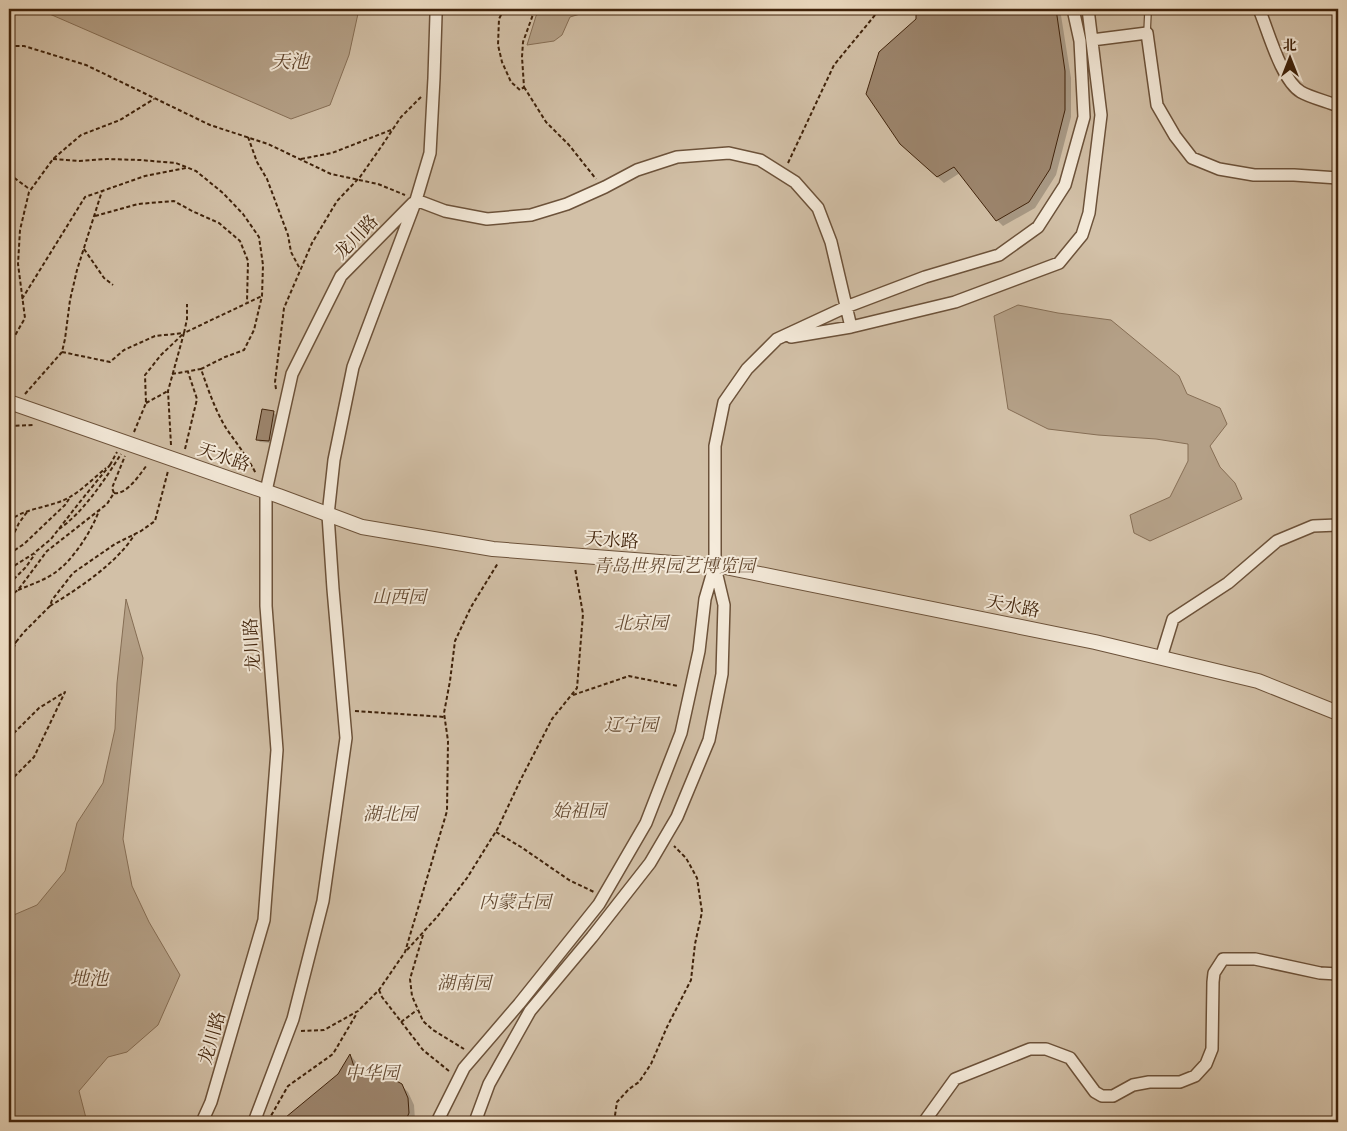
<svg xmlns="http://www.w3.org/2000/svg" width="1347" height="1131" font-family="'EB Garamond','Noto Serif SC',serif">
<style>
.green{fill:#d2c0a7;stroke:#897259}
.water{fill:#b4a087;stroke:#866e55}
.shadow{fill:#0003}
.building{fill:#9c856d;stroke:#40230b}
.lines{fill:none;stroke-linecap:round;stroke-linejoin:round}
.service-casing{stroke:#6c523a;stroke-width:8}
.minor-casing{stroke:#6c523a;stroke-width:14}
.tertiary-casing{stroke:#6c523a;stroke-width:16}
.path{stroke:#40230b;stroke-width:2;stroke-dasharray:4 2.5;stroke-linecap:butt}
.service{stroke:#f5ebdb;stroke-width:5.5}
.minor{stroke:#f5ebdb;stroke-width:11}
.tertiary{stroke:#f5ebdb;stroke-width:14}
.labels{text-anchor:middle;stroke-width:4;stroke-linejoin:round;paint-order:stroke}
.street-label{font-size:18px;fill:#40230b;stroke:#f5ebdb}
.park-label{font-size:18px;font-style:italic;fill:#644a32;stroke:#f5ebdb}
.water-label{font-size:19px;font-style:italic;fill:#634830;stroke:#f5ebdb}
</style>
<rect width="100%" height="100%" fill="#f0e0c7"/>
<filter id="stains"><feTurbulence type="fractalNoise" baseFrequency=".004" numOctaves="4"/><feColorMatrix values="0 0 0 0 .2 0 0 0 0 .09 0 0 0 0 .02 0 0 0 .5 -.17"/></filter>
<radialGradient id="worn" r=".72"><stop offset=".6" stop-color="#630" stop-opacity="0"/><stop offset="1" stop-color="#630" stop-opacity=".3"/></radialGradient>
<path class="green" d="M9 9H1338V1122H9Z"/>
<path class="water" d="M34 9H359L349 55 330 105 291 119 45 12Z
M540 9H597L570 17 562 35 554 41 527 45 536 16Z
M1018 305 1058 313 1111 320 1179 376 1187 394 1220 408 1227 424 1210 446 1220 467 1235 483 1242 499 1150 541 1134 533 1130 515 1170 497 1188 461V444L1156 439 1098 435 1048 429 1008 409 994 316Z
M126 599 143 658 123 839 132 886 149 922 180 975 158 1025 127 1052 108 1057 79 1091 87 1122H9V917L37 905 65 871 77 823 103 783 115 729 117 683Z"/>
<path class="shadow" d="M917 9H1060L1071 78V117L1056 175 1035 208 1003 226 997 220 960 173 944 183 908 150 918 19Z
M273 412 276 415 272 443 260 442 258 440Z
M351 1056 356 1062 361 1077 401 1085 408 1092 414 1105 415 1120 414 1122H283L285 1120 338 1075Z"/>
<path class="building" d="M916 9H1056L1065 71V110L1050 169 1029 202 996 221 954 167 937 177 900 144 866 94 879 52 916 19Z
M262 409 274 411 269 441 256 440Z
M350 1054 357 1076 382 1073 402 1084 408 1098 409 1113 405 1122H280L338 1074Z"/>
<g class="lines">
<g class="service-casing">
<path id="service" d="M1147 33 1148 12 1149 9"/>
</g>
<g class="minor-casing">
<path id="minor" d="M1259 9C1268 30 1281 80 1301 92 1309 97 1329 102 1338 106
M1092 40 1147 33 1157 105 1175 136 1192 158 1219 169 1254 175H1294L1338 178
M416 200 445 211 487 219 531 215 567 204 605 187 637 170 677 157 729 153 760 160 795 182 818 208 831 242 851 327
M791 337 851 327 955 302 1059 263 1082 235 1089 213 1101 115 1088 9
M1161 658 1173 619 1228 583 1277 541 1313 526 1338 525
M202 1122 211 1102 264 920 277 750 266 606V491L292 374 341 276 413 203
M254 1122 293 1019 323 901 346 738 333 589 328 515 334 460 353 367 416 200 430 153 434 78 436 15 437 9
M437 1122 464 1068 519 1004 599 904 646 823 681 733 699 651 705 599 714 568
M475 1122 489 1084 530 1011 592 937 650 863 677 817 709 740 722 674 724 605 715 567V446L724 402 747 369 777 339 846 307 925 277 999 255 1038 227 1065 185 1084 117 1080 41 1073 9
M924 1122 955 1079 1030 1049H1046L1070 1058 1095 1092 1102 1096H1113L1133 1085 1149 1082H1180L1195 1076 1206 1064 1212 1049 1213 982 1214 973 1223 959H1255L1320 973 1338 974"/>
</g>
<g class="tertiary-casing">
<path id="tertiary" d="M9 402 279 496 362 527 493 549 725 567 1095 642 1258 681 1338 713"/>
</g>
<path class="path" d="M504 9 499 19 498 45 502 62 511 82 520 90 524 87 522 57 523 42 535 9
M742 9 741 12H754L763 9
M9 46H24L86 65 210 125 268 144 331 174 378 184 405 195
M524 87 546 122 569 145 596 179
M248 137 257 162 267 179 288 235 291 252 300 269
M53 159 79 161 107 159 140 160 176 163 196 171 223 193 243 214 259 237 263 265 262 296 254 330 244 350 225 357 201 369C208 389 215 410 226 428 236 443 248 457 256 474
M301 159 332 153 391 130
M788 163 834 65 880 9
M9 174 28 188
M95 216 138 204 174 201 192 211 219 223 240 241 248 261 247 302
M84 249 104 278 113 285
M22 299 85 197 145 176 186 168
M9 346 25 318 18 264 20 230 29 192 53 159 81 135 120 120 154 99
M62 352 110 362 124 350 155 336 184 333
M172 374 201 369
M276 389 275 382 284 308 312 243 337 201 360 177 381 147 401 117 421 97
M25 394 62 352 65 339 70 300 77 270 102 191
M146 403 168 391
M9 426 35 425
M134 432 146 403 145 375 161 355 184 333 187 319V304
M171 445 168 391 184 333 262 296
M185 449 197 399 188 372
M110 465 117 452
M114 493C127 495 140 474 147 465
M9 521C26 507 51 508 70 497 82 490 95 477 106 468
M59 529C83 513 106 478 121 454
M9 544 19 523 27 512
M9 554 24 544 65 505 69 499
M9 569 33 554 51 539 79 503 110 465
M9 584 26 567 35 554
M18 590C30 585 42 581 53 574 72 562 91 532 99 511
M9 597 18 590 47 551 107 504 114 493 112 488 125 456
M50 606C73 592 103 572 121 552 126 547 131 540 135 534
M16 642 24 632 50 606 52 600 73 573 115 544 141 531 155 521 168 471
M9 649 16 642 9 659
M573 695 629 676 678 686
M355 711 445 717
M9 738 39 708 65 692 34 757 9 782
M496 832 521 847 569 880 594 892
M423 935 410 979 412 996 423 1021 433 1030 464 1049
M407 950 437 917 467 878 498 828 521 779 552 719 577 688 583 614 575 568
M379 990 382 997 423 1050 449 1071
M401 1022 417 1010
M301 1031 324 1030 358 1011 379 990 405 952 447 811 448 741 444 713 450 681 455 641 471 607 498 563
M268 1121 288 1086 333 1054 357 1013
M614 1122 617 1102 629 1089 639 1082 651 1064 667 1027 691 980 695 944 702 912 697 878 686 858 674 846"/>
<use href="#service" class="service"/>
<use href="#minor" class="minor"/>
<use href="#tertiary" class="tertiary"/>
</g>
<g class="labels">
<g class="street-label">
<text transform="translate(356 237) rotate(-46)" y="6">龙川路</text>
<text transform="translate(224 457) rotate(19)" y="6">天水路</text>
<text transform="translate(612 540) rotate(4)" y="6">天水路</text>
<text transform="translate(1013 606) rotate(11)" y="6">天水路</text>
<text transform="translate(252 645) rotate(-94)" y="6">龙川路</text>
<text transform="translate(212 1038) rotate(-74)" y="6">龙川路</text>
</g>
<g class="park-label">
<text x="674" y="572">青岛世界园艺博览园</text>
<text x="399" y="603">山西园</text>
<text x="641" y="629">北京园</text>
<text x="631" y="731">辽宁园</text>
<text x="579" y="817">始祖园</text>
<text x="390" y="820">湖北园</text>
<text x="515" y="908">内蒙古园</text>
<text x="464" y="989">湖南园</text>
<text x="372" y="1079">中华园</text>
</g>
<g class="water-label">
<text x="290" y="68">天池</text>
<text x="89" y="985">地池</text>
</g>
</g>
<rect width="1347" height="1131" fill="none" stroke="#f0e0c7" stroke-width="30"/>
<rect x="10" y="10" width="1327" height="1111" fill="none" stroke="#40230b" stroke-width="2.5"/>
<rect x="15" y="15" width="1317" height="1101" fill="none" stroke="#40230b"/>
<g transform="translate(1290 58)" stroke="#f5ebdb" stroke-width="4" paint-order="stroke">
<path d="M0-4L9 19L0 12L-9 19Z" fill="#40230b"/>
<text y="-8" font-size="14" font-weight="bold" text-anchor="middle" fill="#40230b">北</text>
</g>
<rect width="100%" height="100%" filter="url(#stains)"/>
<rect width="100%" height="100%" fill="url(#worn)"/>
</svg>
